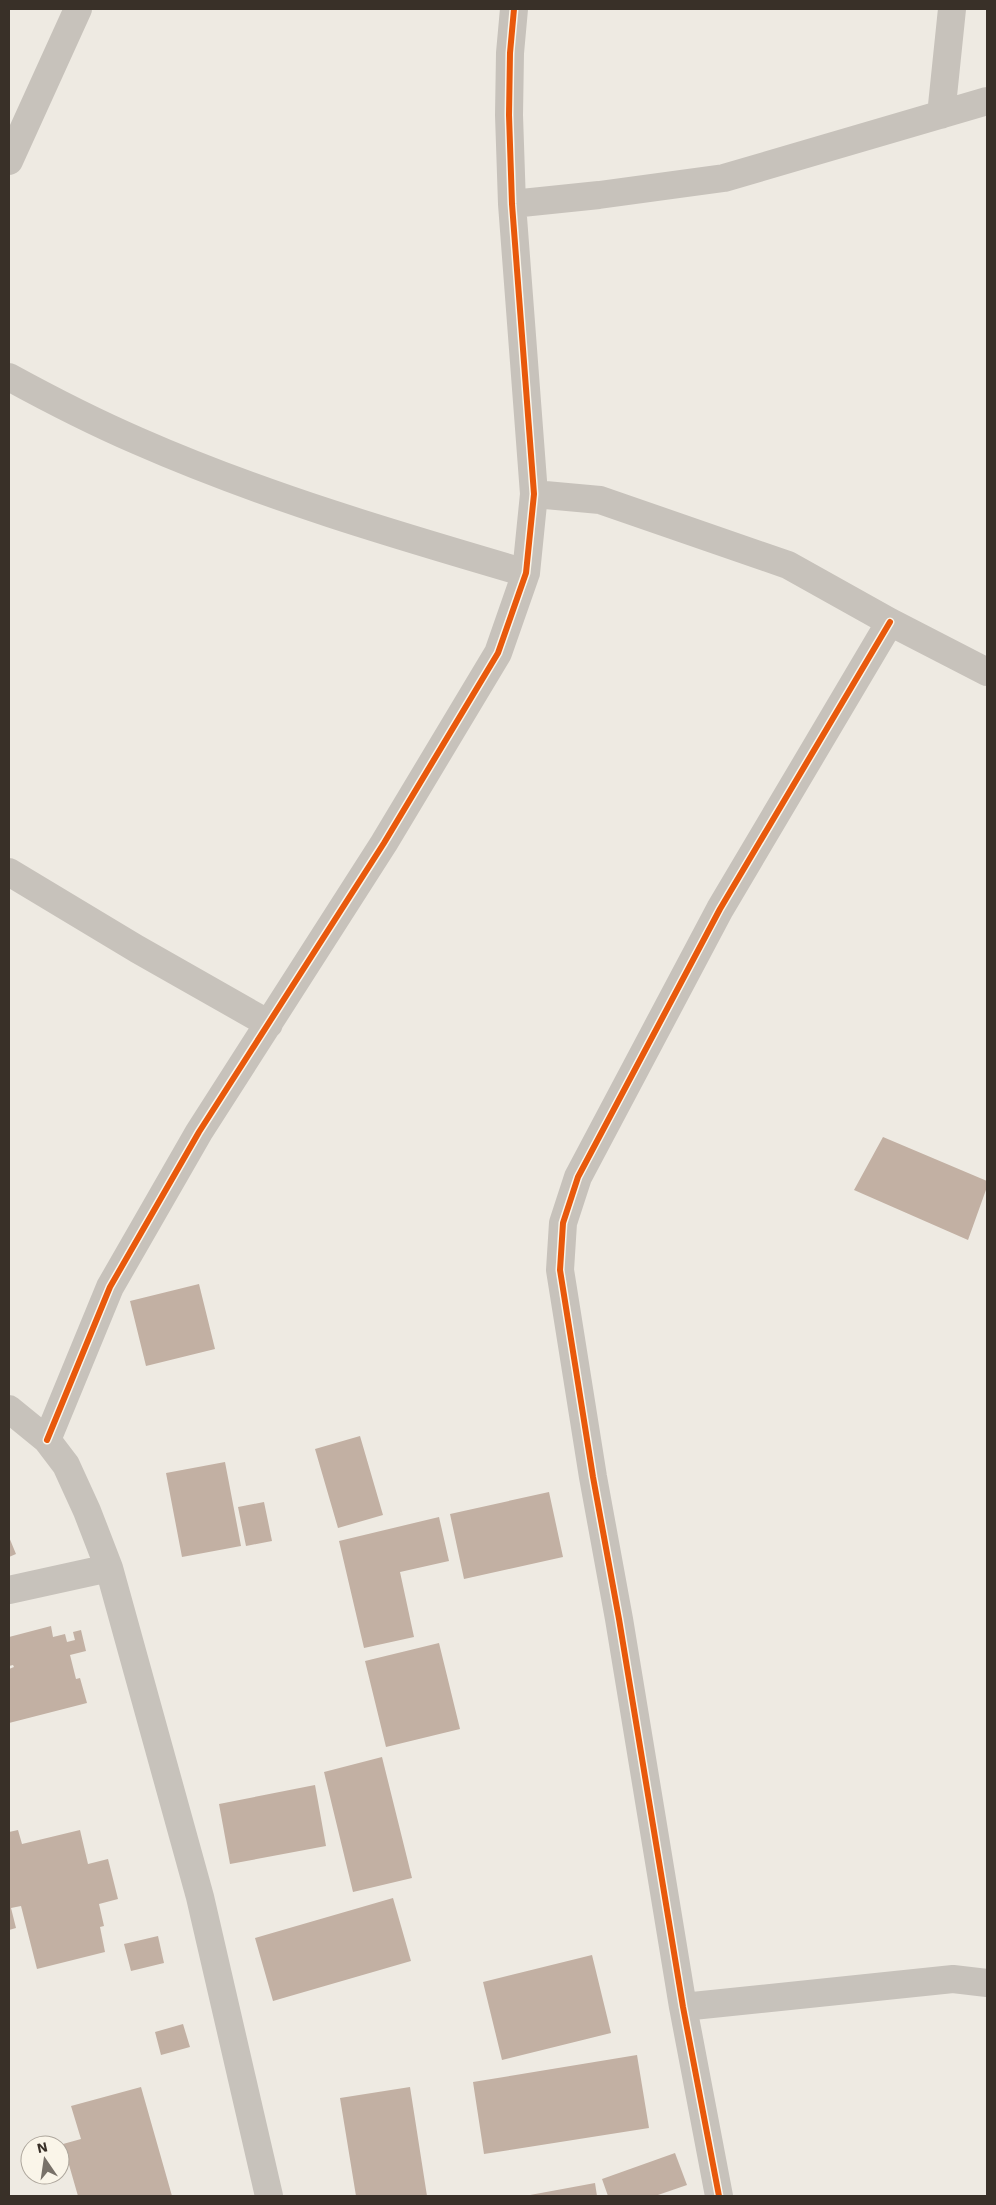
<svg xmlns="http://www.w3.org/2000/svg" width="996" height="2205" font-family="'Work Sans',sans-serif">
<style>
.building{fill:#c2b0a3}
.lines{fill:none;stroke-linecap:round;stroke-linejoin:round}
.street{stroke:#c7c2bb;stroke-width:28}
.cycleway-casing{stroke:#faf5e9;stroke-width:9}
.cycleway{stroke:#e8590c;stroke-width:6}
</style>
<rect width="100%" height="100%" fill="#eeeae2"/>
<path class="building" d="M883 1137 987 1181V1187L968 1240 854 1190Z
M199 1284 215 1349 146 1366 130 1301Z
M360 1436 383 1515 338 1528 315 1449Z
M225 1462 241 1546 182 1557 166 1473Z
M549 1492 563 1557 464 1579 450 1514Z
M264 1502 272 1541 246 1546 238 1507Z
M439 1517 449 1561 400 1572 414 1637 364 1648 339 1541Z
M9 1537 16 1554 9 1557Z
M51 1626 53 1637 65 1634 67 1642 75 1640 73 1632 81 1630 86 1651 70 1655 76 1679 80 1678 87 1703 9 1723V1669L14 1667 13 1665 9 1666V1637Z
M439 1643 460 1729 386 1747 365 1661Z
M382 1757 412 1878 353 1892 324 1772Z
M315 1785 326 1846 230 1864 219 1804Z
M18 1830 22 1844 80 1830 88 1864 108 1859 118 1899 99 1904 104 1926 100 1927 105 1952 37 1969 21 1906 11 1908 16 1928 9 1930V1832Z
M393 1898 411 1961 273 2001 255 1938Z
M158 1936 164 1963 131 1971 124 1944Z
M592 1955 611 2033 502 2060 483 1982Z
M183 2024 190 2047 161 2055 155 2032Z
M637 2055 649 2128 484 2154 473 2082Z
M141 2087 172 2196H78L63 2144 81 2139 71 2106Z
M410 2087 427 2196H356L340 2098Z
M675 2153 687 2185 655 2196H608L602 2179Z
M595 2183 597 2196H530V2195Z"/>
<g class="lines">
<path class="street" d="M941 115 952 9
M9 161 78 9
M512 204 599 195 724 178 987 101
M9 377C51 400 94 422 138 441 263 496 396 535 526 573
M534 494 600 500 788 565 890 622 987 672
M9 872 137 949 269 1024
M9 1409 47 1440 66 1465 87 1511 109 1568 200 1897 269 2196
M47 1440 110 1287 199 1132 384 843 498 653 526 573 534 494 512 204 509 115 510 53 514 9
M9 1590 109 1568
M683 2007 953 1979 987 1983
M719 2196 683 2007 619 1619 593 1477 560 1270 563 1223 578 1177 720 909 890 622"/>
<g class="cycleway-casing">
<path id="cycleway" d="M47 1440 110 1287 199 1132 384 843 498 653 526 573 534 494 512 204 509 115 510 53 514 9
M719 2196 683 2007 619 1619 593 1477 560 1270 563 1223 578 1177 720 909 890 622"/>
</g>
<use href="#cycleway" class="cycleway"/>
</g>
<rect width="996" height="2205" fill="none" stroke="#393028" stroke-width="20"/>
<g transform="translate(45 2160) rotate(347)"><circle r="24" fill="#faf5e9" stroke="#ada69c"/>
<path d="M0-4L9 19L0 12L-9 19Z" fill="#787169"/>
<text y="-8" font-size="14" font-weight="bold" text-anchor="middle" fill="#393028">N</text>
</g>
</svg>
